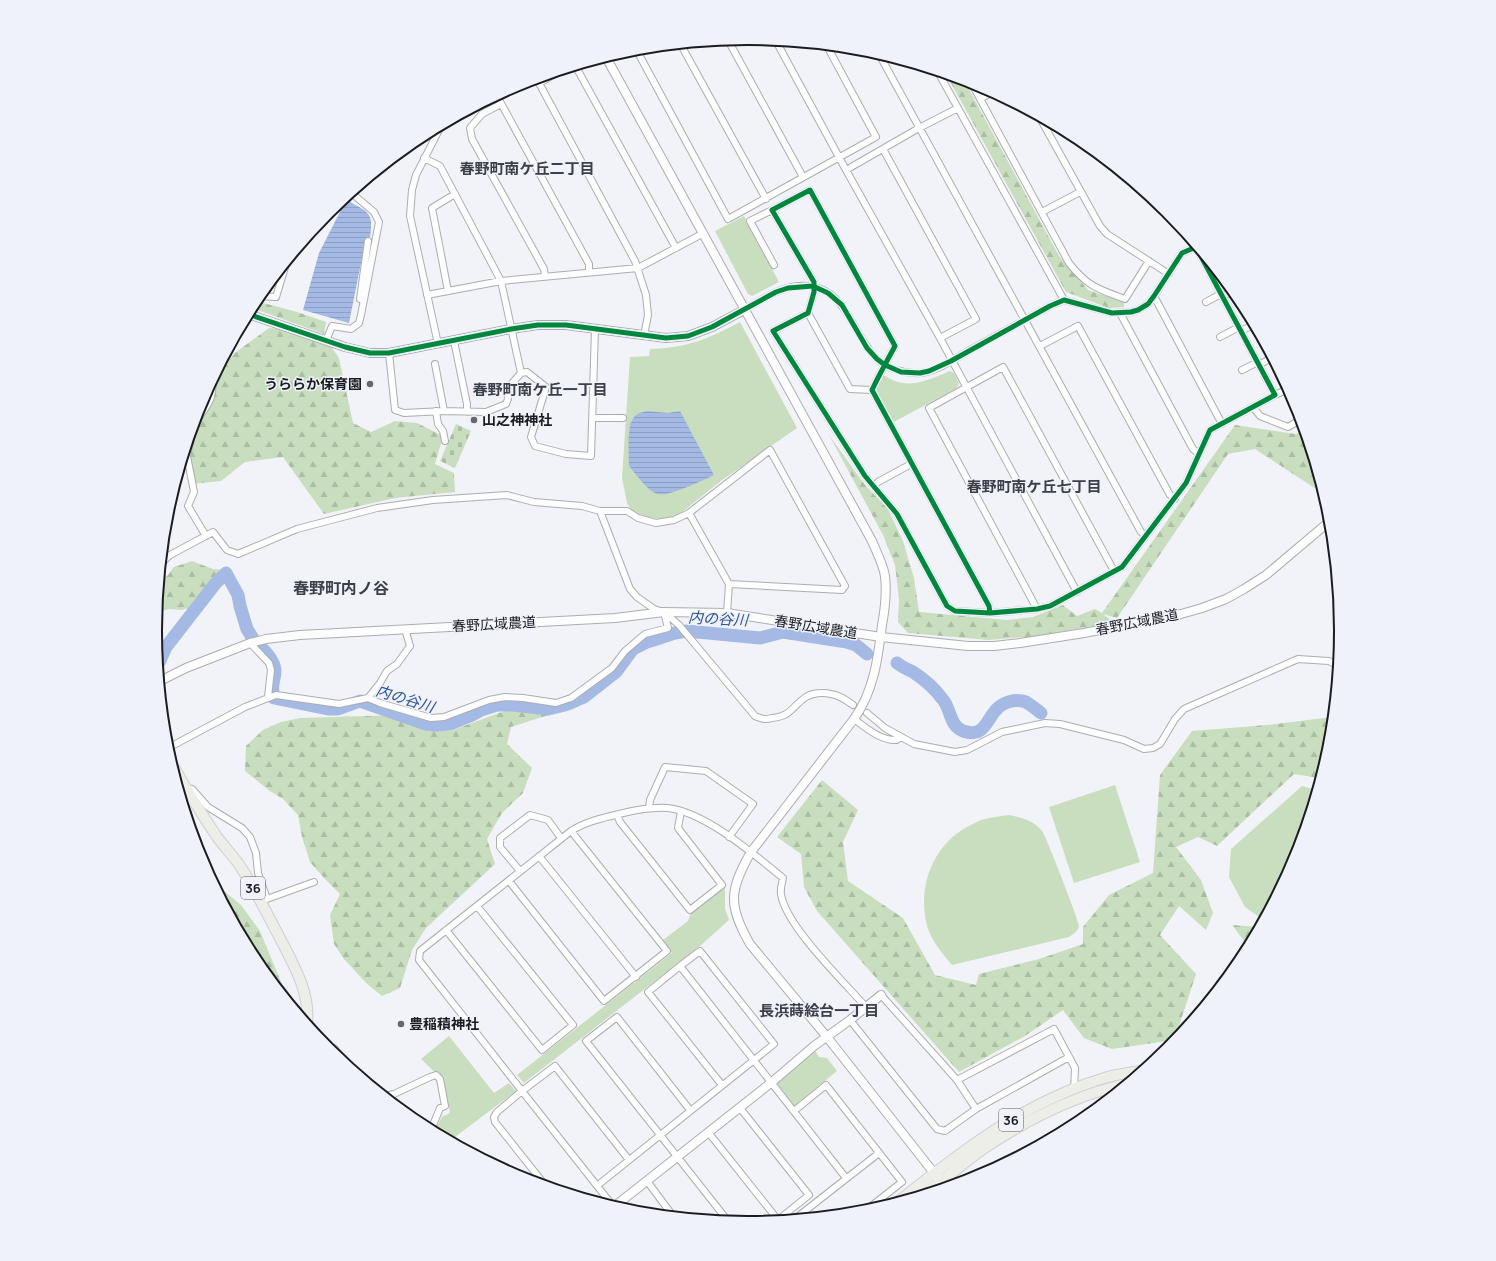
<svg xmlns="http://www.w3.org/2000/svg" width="1496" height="1261" font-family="Manrope,'Noto Sans JP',sans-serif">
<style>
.forest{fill:url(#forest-firs)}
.cemetery{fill:url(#cemetery-stones)}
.green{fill:#c8debf}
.water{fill:url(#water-rules)}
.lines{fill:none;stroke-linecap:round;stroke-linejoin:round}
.river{stroke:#a4bae4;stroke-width:13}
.minor-casing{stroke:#acadb1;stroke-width:8}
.tertiary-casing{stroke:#acadb1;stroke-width:10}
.primary-casing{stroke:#cdced0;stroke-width:12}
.minor{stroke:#fdfdfe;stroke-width:6}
.tertiary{stroke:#fdfdfe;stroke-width:8}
.primary{stroke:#eeeee8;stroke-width:10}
.cycleway-casing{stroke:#eff2fb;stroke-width:8}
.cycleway{stroke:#00873e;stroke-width:5}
.poi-dot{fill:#66676b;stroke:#eff2fb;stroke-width:1.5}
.labels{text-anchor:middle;stroke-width:3;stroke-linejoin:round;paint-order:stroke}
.shield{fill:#eff2fb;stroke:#5b5c61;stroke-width:1}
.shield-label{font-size:13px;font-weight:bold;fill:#1b1c1f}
.poi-label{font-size:14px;font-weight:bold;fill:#1b1c1f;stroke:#eff2fb;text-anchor:start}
.street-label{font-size:14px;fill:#1b1c1f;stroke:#eff2fb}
.neighbourhood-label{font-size:15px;font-weight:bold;fill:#3d4047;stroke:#eff2fb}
.water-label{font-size:15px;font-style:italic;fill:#2c5298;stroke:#eff2fb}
.quarter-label{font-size:16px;font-weight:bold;fill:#3d4047;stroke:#eff2fb}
.rim{fill:none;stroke:#1b1c1f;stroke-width:2}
</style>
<defs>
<pattern id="forest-firs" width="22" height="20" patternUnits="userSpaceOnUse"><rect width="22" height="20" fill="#c8debf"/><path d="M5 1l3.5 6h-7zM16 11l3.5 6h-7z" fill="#abbea4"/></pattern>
<pattern id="cemetery-stones" width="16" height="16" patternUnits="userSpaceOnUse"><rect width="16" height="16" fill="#c8debf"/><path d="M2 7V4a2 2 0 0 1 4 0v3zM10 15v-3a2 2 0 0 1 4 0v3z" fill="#abbea4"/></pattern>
<pattern id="water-rules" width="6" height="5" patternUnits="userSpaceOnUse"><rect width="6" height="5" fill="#a4bae4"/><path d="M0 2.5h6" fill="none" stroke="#8d9fc3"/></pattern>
</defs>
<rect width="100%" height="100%" fill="#f2f3f8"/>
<path class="forest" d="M946 74 964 80 1059 256 1088 290 1124 302V307L1109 308 1066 292Z
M256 301 297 312 326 322 324 334 252 308Z
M269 328 281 329 299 336 330 345 339 358 353 423 371 432 395 421 417 423 443 436 435 464 454 473 455 492 395 498 324 514 283 457 245 462 221 481 192 484 189 464 193 435 212 402 221 369 236 352Z
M1235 425 1296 434 1303 430 1318 480 1316 489 1255 449 1228 454 1117 618 1103 614 1112 621 1105 624 1037 636 989 640 908 633 898 622 899 599 895 565 883 535 829 435 865 485 888 509 903 541 914 578 919 612 1007 620 1033 617 1063 605 1077 616 1095 609 1102 613Z
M192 561 213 569 227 570 218 578 203 599 194 607 181 610 169 609 157 612 161 579 168 575 174 567Z
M583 690 592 699 572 710 542 717 511 727 507 744 532 768 523 793 502 813 487 839 495 864 426 928 412 950 400 988 382 996 366 983 344 959 334 944 330 915 340 894 324 878 310 862 302 837 298 815 283 799 270 791 245 771 246 746 263 730 281 722 300 718 400 715 425 728 450 731 513 708 551 701Z
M1332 717 1329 746 1319 778 1294 774 1217 846 1198 837 1176 847 1201 880 1213 913 1206 930 1179 906 1160 935 1196 974 1178 1029 1167 1041 1112 1049 1084 1038 1063 1010 1025 1036 959 1072 817 911 804 887 801 854 777 837 822 780 858 810 843 842 848 881 903 918 935 975 976 985 979 974 1039 959 1083 944V927L1109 895 1153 873 1160 775 1192 731 1267 725Z
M195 831 212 868 223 890 241 905 260 931 284 989 285 995 255 959 201 857 193 832Z
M1232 925 1258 927 1248 946Z"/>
<path class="cemetery" d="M456 424 471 431 455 468 440 461Z"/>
<path class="green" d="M744 216 779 282 752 296 748 294 715 231Z
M740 322 797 428 722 480 676 517 651 519 641 516 632 512 627 503 622 478 630 357 649 356 650 349C687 348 708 339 740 322Z
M950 371 954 373 959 383 957 388 892 423 876 390 883 375C888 377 893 381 898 382 916 387 933 378 950 371Z
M1115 785 1140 862 1074 883 1049 807Z
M1302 786 1316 790 1295 857 1262 919 1245 907 1229 877 1231 849Z
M1009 815C1022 818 1033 820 1042 831 1046 836 1079 921 1079 926 1078 932 1073 934 1069 937L952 965C941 952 929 938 926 921 918 883 935 842 971 825 975 823 980 820 985 819 992 817 1001 816 1009 815Z
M723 886 725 887V909L729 920 701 945 524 1083 517 1075 672 953 663 940 688 921 690 915Z
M449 1036 494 1093 509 1083 516 1091 451 1140 434 1131 442 1117 450 1113 444 1081 421 1059Z
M815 1051 819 1057 827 1058 837 1071 794 1106 775 1082Z"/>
<path class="water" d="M350 202C371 213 373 214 370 238H366L349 323 303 310 319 253 341 210Z
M647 411 668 413 680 411 714 475C703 480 669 497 658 494 648 492 636 474 629 466 629 454 626 424 635 416 638 413 643 412 647 411Z"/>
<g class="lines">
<path class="river" d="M258 644C265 651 274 660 275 670 275 682 270 684 274 698L328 709H338L360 701 426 724 436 725 450 724 470 716 481 710 497 705H513L548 709 564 705 584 697 616 672 633 649 647 642 675 633 687 631 760 638 783 632 847 642 856 645 867 654
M159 663 166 647 215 584 226 573 238 595 240 606 247 629 252 637
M897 663C902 667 907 669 913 672 924 679 936 690 944 701 951 711 950 726 963 731 983 738 986 722 995 711 1002 702 1016 698 1026 702 1031 705 1036 709 1041 713"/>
<g class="minor-casing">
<path id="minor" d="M728 40 803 177
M776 41 846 170
M681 45 766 199
M636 49 728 219 876 137 827 46
M879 54 1141 532 1145 536
M576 67 676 248
M561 71 539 83 635 261 646 295 648 315 644 336
M938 72 1064 300
M971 82 1069 263C1088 287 1098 289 1125 299L1149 261
M497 96 589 264V272
M980 99 992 92
M501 104 482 114 470 128 472 139 544 269 545 276
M958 108 919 128 846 170 940 338 1077 592
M1040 118 1100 226 1107 234 1169 274
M883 149 976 319 940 338
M424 158 440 166 501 281 521 373
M772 210 750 221 774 265
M1042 212 1080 192
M448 291 432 208 455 194
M427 295 501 281 638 268 702 234
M259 296 276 297 286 264
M1154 296 1222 424
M1222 297 1232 291
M360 299 368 241
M1206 302 1221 294
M744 310C758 302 772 292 787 288 844 274 848 329 876 358 886 369 906 374 921 373 937 371 956 358 970 350 997 335 1023 321 1050 306L1064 300 1112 313 1131 312 1138 310 1148 304 1154 296 1182 253 1196 247 1275 395 1210 430 1186 483 1122 567 1050 606 1037 609 990 613 989 606 872 390C879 375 887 361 895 346L810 190 772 210 814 282V292L808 313 773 331 865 476 897 514 947 606 955 611 990 613
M808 313 850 389 872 390
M1120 313 1193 449 1199 454
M1241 331 1253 325
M1220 337 1239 327
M326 341 332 326 351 329 359 323 361 315 379 222 374 212 355 196
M454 341 467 404V412
M438 344 410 216 412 190 416 175 441 126
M1040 346 1078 326 1170 495 1175 499
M389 353 395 410 404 413 444 411 486 412 506 404 508 399 507 389 521 373 527 372 546 387 531 437 535 446 566 454 591 456 595 329
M224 360 226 357
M435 364 444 411
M1259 365 1271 358
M1242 370 1258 362
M1275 395 1288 389
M1253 407 1260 416 1288 427 1300 420
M436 411 438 424 443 431 445 441
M593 418H623
M194 425 208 404 211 397 214 378
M187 456 194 492 188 506 206 536
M183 463 187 456 193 429
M874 486 878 482 911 464
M600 511H627L638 518 656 523 674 520 689 513 770 450 845 586 842 590 729 584
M689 513 729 584 727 613
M162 563 170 555 213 532 227 550 238 554 297 529 377 508 433 500 507 495 534 502 582 506 600 511 630 589 637 597 654 609 664 612 679 625 755 716C762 719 765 720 772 718 792 716 792 706 806 697 812 693 823 692 831 694 839 695 846 700 853 705
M1037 609 929 408 1003 367 1114 571
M250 643 269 663 271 670 268 697
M368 698 380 683 387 671 397 664 410 646 405 629
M867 713 885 728 914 744 955 752 967 750 1002 732 1045 723 1060 724 1124 740 1144 749 1153 748 1160 744 1175 719 1184 709 1298 659 1329 661 1337 665
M854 719C866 728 881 741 897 740L900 737
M168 748 245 707 276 695 339 704 368 698 380 703 431 718 444 717 489 700 505 697 523 698 556 703 571 698 612 668 625 651 645 634 668 628 664 612
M183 799 192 789 208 807 242 828 250 837 256 853 258 873 267 899
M649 808 650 800 665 767 706 771 753 804 729 837
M617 815 620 822 690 910 722 885 678 828 681 811
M539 856 636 977
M520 871 500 847V838L530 815 548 820 561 838
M509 881 604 1001 667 951 571 831
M264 900 314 882
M446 930 542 1050 573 1025 477 906
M881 995 957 1080 1054 1029 1075 1068 1074 1090
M850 1020 937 1129 945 1131 976 1109 1069 1057
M329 1049 334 1048 352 1069
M957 1080 976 1109
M722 1085 648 992 680 966 846 1178
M385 1096 394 1094 430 1077 436 1075 440 1079 445 1106 440 1108 431 1130
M740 1108 809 1195 778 1220
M690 1110 617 1017 586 1041 728 1221
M794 1111 826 1085 902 1182 865 1211
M708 1132 778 1220
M629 1160 555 1066 522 1091 419 960 420 951 571 831C585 822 602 818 619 814 635 810 651 807 667 808 704 811 755 855 783 878 782 883 780 889 781 894 785 925 844 982 866 1007
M647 1181 673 1216
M545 1185 495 1122 494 1117 497 1112 522 1091 613 1206
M598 1185 774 1044 700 951 680 966
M796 1218 879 1153"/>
</g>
<g class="tertiary-casing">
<path id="tertiary" d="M606 57 872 541C877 553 883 564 885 576 887 593 885 609 882 625 878 658 874 691 854 719L751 852C729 890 728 906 750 944L827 1037 945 1187
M248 314 345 347 370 353H389L511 329 538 325H566L666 338 688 336 712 327 744 310
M160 681 186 668 250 643 266 639 300 635 615 618 664 612 727 613 881 637 968 646H994L1020 643 1084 633 1181 614 1202 608 1226 599 1244 589 1266 575 1330 521
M615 1206 772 1082 814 1046 850 1020 881 995"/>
</g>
<g class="primary-casing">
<path id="primary" d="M172 764C186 789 201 813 217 837 224 846 231 854 238 863 255 888 268 916 282 942 295 967 310 994 307 1022
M927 1192C946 1178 964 1163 983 1149 1026 1120 1074 1096 1125 1084
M899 1201C963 1150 1027 1100 1108 1077 1118 1074 1130 1073 1141 1071"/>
</g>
<use href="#minor" class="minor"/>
<use href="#tertiary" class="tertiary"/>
<use href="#primary" class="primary"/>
<g class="cycleway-casing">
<path id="cycleway" d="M248 314 345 347 370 353H389L511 329 538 325H566L666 338 688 336 712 327 776 292 788 288 813 286 828 293 842 305 867 348 877 359 885 365 901 372 920 373 929 371 951 361 1050 306 1064 300 1112 313 1131 312 1138 310 1148 304 1154 296 1182 253 1196 247 1275 395 1210 430 1186 483 1122 567 1050 606 1037 609 990 613 989 606 872 390C879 375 887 361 895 346L810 190 772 210 814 282V292L808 313 773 331 865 476 897 514 947 606 955 611 990 613"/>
</g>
<use href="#cycleway" class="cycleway"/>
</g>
<g class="poi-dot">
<circle cx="370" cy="384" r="4"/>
<circle cx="474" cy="420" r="4"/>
<circle cx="401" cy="1024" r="4"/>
</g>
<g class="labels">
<g class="shield">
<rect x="241" y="877" width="24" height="22" rx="3"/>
<rect x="999" y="1109" width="24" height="22" rx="3"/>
</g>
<g class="shield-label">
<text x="253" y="893">36</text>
<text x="1011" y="1125">36</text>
</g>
<g class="poi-label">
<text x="362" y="389" text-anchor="end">うららか保育園</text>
<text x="482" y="425">山之神神社</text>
<text x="409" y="1029">豊稲積神社</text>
</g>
<g class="street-label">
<text transform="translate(1137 622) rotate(-11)" y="5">春野広域農道</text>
<text transform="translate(494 624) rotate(-3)" y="5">春野広域農道</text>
<text transform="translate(816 627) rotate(9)" y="5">春野広域農道</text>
</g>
<g class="neighbourhood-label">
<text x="527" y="174">春野町南ケ丘二丁目</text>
<text x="540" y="395">春野町南ケ丘一丁目</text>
<text x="1034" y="492">春野町南ケ丘七丁目</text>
<text x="819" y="1016">長浜蒔絵台一丁目</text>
</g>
<g class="water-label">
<text transform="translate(718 619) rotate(3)" y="5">内の谷川</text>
<text transform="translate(405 699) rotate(17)" y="5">内の谷川</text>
</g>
<g class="quarter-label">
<text x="341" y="594">春野町内ノ谷</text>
</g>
</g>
<path d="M0 0H1496V1261H0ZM747 45H749A585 585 0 0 1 1334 630V631A585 585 0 0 1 749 1216H747A585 585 0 0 1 162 631V630A585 585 0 0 1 747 45Z" fill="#eff2fb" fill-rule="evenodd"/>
<path class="rim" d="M747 45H749A585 585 0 0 1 1334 630V631A585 585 0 0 1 749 1216H747A585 585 0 0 1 162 631V630A585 585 0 0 1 747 45Z"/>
</svg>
